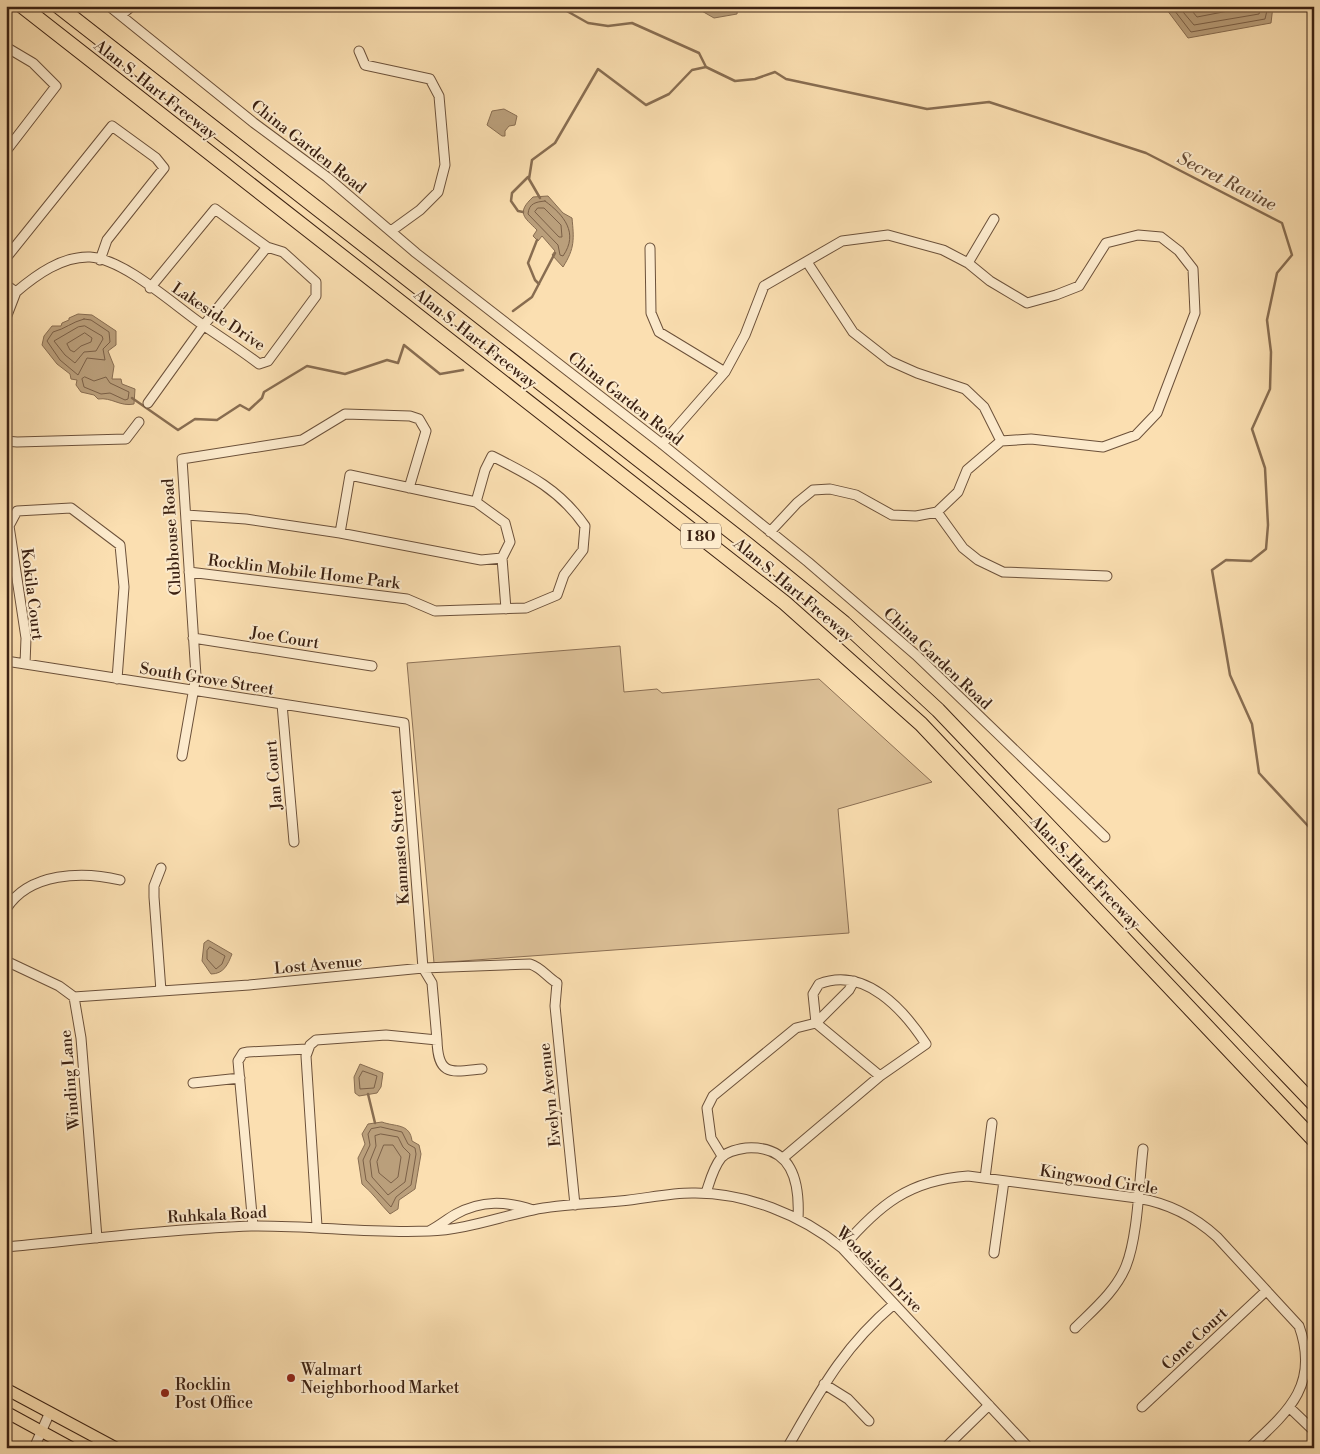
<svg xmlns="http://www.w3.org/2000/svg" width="1320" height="1454" font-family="'Libre Bodoni',serif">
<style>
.green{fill:#dbbf96;stroke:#8c7054}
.water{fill:#ba9f7b;stroke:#886d51}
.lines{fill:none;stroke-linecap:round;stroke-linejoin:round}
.shore{stroke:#7b6047;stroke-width:1}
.stream{stroke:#886d51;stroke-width:2.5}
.minor-casing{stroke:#6c513a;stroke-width:11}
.major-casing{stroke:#3c2213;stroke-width:13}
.highway-casing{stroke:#3c2213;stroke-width:16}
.minor{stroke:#fceacc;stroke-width:9}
.major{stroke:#fbdfb1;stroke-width:11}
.highway{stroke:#fbdfb1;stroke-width:14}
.poi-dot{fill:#8f2418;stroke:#fceacc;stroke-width:2}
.labels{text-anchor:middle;stroke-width:4;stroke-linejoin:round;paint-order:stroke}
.shield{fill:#fceacc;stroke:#765e4a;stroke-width:1}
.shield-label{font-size:15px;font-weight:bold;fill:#3c2213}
.street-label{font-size:16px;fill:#3c2213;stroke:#fceacc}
.poi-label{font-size:16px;fill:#3c2213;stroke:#fceacc;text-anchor:start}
.water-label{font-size:18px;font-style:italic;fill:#684e37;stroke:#fceacc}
</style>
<rect width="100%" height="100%" fill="#fbdfb1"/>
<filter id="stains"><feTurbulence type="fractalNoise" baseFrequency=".004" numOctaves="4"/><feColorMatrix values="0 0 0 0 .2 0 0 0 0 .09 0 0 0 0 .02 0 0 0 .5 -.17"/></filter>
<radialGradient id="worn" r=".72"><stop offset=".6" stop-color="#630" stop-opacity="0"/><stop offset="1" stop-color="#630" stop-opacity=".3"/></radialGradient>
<path class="green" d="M620 646 624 692 657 689 662 693 819 679 932 782 838 809 849 933 434 963 407 663Z"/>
<path class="water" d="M693 6H738L737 14 714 18Z
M1164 6H1273L1271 23 1188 38Z
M504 109 517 116 515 125 509 126 505 131V136H502L487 125 492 111Z
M548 196 563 213 572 218C574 239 575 248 563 267L552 255 555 251 542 236 538 241 533 236 537 230C524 217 516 213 533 197Z
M78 314 92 315 116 331V345L108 351 114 366 112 379H121L122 384 135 389 134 404C120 407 112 397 98 399L94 395 81 392 76 385 77 380 71 379 70 374 57 364 42 345 44 336 52 326H61L62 323 69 320V318Z
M208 940 232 954C228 964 224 974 211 974L202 961 204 943Z
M360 1064 383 1073 381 1087 377 1093 359 1096 355 1093 354 1077Z
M382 1122C395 1127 410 1123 412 1141L419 1145 421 1154 415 1189 399 1200 398 1209 390 1214C380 1204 373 1193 362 1184L358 1158 365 1144 362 1134 368 1124Z"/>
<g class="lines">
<path class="shore" d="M1171 6 1191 32 1265 19 1268 6
M1178 6 1194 25 1259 14 1261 6
M1188 6 1197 17 1254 6
M545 201C564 215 579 233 563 256L560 255 558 245 528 214C529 203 536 202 545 201Z
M538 208H544L561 225 562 237H559L535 212Z
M84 319 91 320 109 332 110 342 103 349 105 360 87 358 78 375 60 360 47 341 53 332C65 329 72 322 84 319Z
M85 326 102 336 103 339 96 351 84 352 75 363 65 355 54 341 78 327Z
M85 333 92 338 91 342 81 346 74 352 70 350 67 344Z
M85 377 94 381 106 377 110 383 129 392 128 399 125 400 110 393 101 394 84 387 82 379Z
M210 947 225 956 222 964 216 969 207 959V951Z
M363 1071 377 1076 374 1088 360 1089 359 1078Z
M381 1127 402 1132 408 1144 415 1148 416 1154 411 1185 396 1197 391 1207 366 1180 363 1160 370 1145 368 1134 371 1129Z
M381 1134 398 1137 403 1147 410 1154 405 1182 388 1195 372 1177 370 1161 376 1146 375 1136Z
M384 1145H393L401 1157 398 1177 391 1183 379 1173 377 1162Z"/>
<path class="stream" d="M558 6 588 23 608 26 632 23 699 53 706 67 735 81 755 79 775 72 786 79 927 109 989 102 1146 153 1282 223 1292 255 1277 273 1267 320 1271 352 1270 389 1252 429 1265 468 1268 525 1266 549 1251 561 1226 560 1212 570 1230 675 1252 724 1259 773 1309 827 1314 845
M540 198 529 179 532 160 555 143 598 69 646 105 669 94 692 70 706 67
M523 212 518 211 511 201 512 193 528 177
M537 240 528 263 535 280 539 284
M513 311 532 297 555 253
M132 398 178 430 195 419 217 420 240 405 249 410 262 398 264 392 307 366 345 374 387 360 398 363 404 345 440 374 463 370
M368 1094 375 1123"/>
<g class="minor-casing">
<path id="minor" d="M109 6 254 123 327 177 416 253 662 444 808 562 916 655 1105 837
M121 15 132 6
M6 47 33 63 56 86 6 151
M359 51 365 65 430 79 439 96 445 165 438 192 420 210 391 231
M650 248 651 313 659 332 725 372
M6 258 112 126 156 158 164 168 107 240 100 260
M807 262 853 332 890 361 917 373 965 389 984 407 1001 441
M968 263 994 219
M6 285 16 292
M16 292C36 275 62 256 90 257 124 259 174 305 203 325 222 338 241 350 259 364L268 361 316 296V282L283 252 267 247 215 209 150 288
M6 318 16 292
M148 403 204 325 267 247
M6 441 17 442 126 439 139 422
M662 444 725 372 745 335 764 286 842 241 888 235 943 250 968 263 990 281 1027 303 1056 295 1079 286 1106 243 1138 235 1161 237 1179 251 1193 269 1195 313 1157 413 1136 435 1103 447 1031 439 1001 441 967 470 958 492 937 512 916 516 892 515 856 495 830 489 813 490 797 503 770 532
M937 512 963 548 978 560 1003 572 1107 576
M186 515 246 519 340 533 481 560 502 558 510 542 505 523 476 502 350 475 340 533
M502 558 506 609
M189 572 407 599 435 611 526 608 557 595 564 575 583 550 585 526C560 490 530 475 492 456L485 470 476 502
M193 638 372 666
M6 661 404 723 423 968 432 983 437 1040 386 1035 316 1040 310 1045 306 1056 317 1226
M25 664 26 638 9 526 17 511 71 508 120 545 124 587 117 679
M282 704 294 842
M182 756 196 676 182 459 302 440 345 414 410 416 419 419 426 431 409 488
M161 868 154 886V897L161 991
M6 909C29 872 83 871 120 880
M6 961 59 986 74 997 81 1038 97 1238
M854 981 849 990 816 1023 813 994 819 984C865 966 904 1010 926 1044L880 1076
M74 997 249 985 423 968 530 964C542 968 546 976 557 983L555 1006 575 1205
M437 1040C438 1077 451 1072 482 1069
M193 1083 240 1078
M722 1156 711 1138 707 1108 713 1096 796 1028 816 1023 880 1076 783 1158
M985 1178 992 1123
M706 1193C710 1181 713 1168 721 1158 726 1152 739 1149 746 1148 792 1145 800 1181 798 1219
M533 1210C506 1201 482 1200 456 1214 447 1219 439 1226 429 1231 464 1230 499 1217 533 1210 561 1204 591 1204 620 1201 644 1199 668 1193 692 1193 745 1192 802 1215 842 1248L1029 1448
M253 1226 238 1061 243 1053 248 1052 307 1049
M6 1247C88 1239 170 1229 251 1226 311 1225 370 1234 429 1231
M842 1248C879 1205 909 1180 968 1176L1137 1198C1168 1203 1194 1216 1217 1237L1299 1326C1320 1384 1289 1411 1249 1448
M994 1253 1004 1181
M1075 1328C1093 1310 1116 1291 1126 1266 1138 1236 1139 1182 1143 1149
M824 1384 848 1399 869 1421
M1142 1407 1266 1291
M1291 1409 1314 1431
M34 1448 50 1412
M787 1448C820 1391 843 1347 894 1304
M945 1448 989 1405"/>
</g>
<g class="major-casing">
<path id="major" d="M6 1389 116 1448
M6 1412 72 1448"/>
</g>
<g class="highway-casing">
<path id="highway" d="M22 6 785 603 921 724 1314 1140
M58 6 748 545 844 623 938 710 1314 1104"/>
</g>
<use href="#minor" class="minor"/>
<use href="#major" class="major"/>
<use href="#highway" class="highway"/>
</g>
<g class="poi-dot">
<circle cx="291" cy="1378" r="5"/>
<circle cx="165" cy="1393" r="5"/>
</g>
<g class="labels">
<rect class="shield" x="681" y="523.5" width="40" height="25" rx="4"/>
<g class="shield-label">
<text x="701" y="541">I 80</text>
</g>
<g class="street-label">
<text transform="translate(156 89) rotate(38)" y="6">Alan S. Hart Freeway</text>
<text transform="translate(309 146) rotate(38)" y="6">China Garden Road</text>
<text transform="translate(219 316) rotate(34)" y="6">Lakeside Drive</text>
<text transform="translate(476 338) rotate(38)" y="6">Alan S. Hart Freeway</text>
<text transform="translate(626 398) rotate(38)" y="6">China Garden Road</text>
<text transform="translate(171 537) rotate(-94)" y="6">Clubhouse Road</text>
<text transform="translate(304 571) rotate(7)" y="6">Rocklin Mobile Home Park</text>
<text transform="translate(794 589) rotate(40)" y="6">Alan S. Hart Freeway</text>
<text transform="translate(33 594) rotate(83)" y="6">Kokila Court</text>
<text transform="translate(285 637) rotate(9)" y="6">Joe Court</text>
<text transform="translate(938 658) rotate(43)" y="6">China Garden Road</text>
<text transform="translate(207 678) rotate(9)" y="6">South Grove Street</text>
<text transform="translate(273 775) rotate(-95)" y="6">Jan Court</text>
<text transform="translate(399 847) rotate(-94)" y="6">Kannasto Street</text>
<text transform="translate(1086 872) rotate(46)" y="6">Alan S. Hart Freeway</text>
<text transform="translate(318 964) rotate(-5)" y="6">Lost Avenue</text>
<text transform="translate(69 1080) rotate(-95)" y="6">Winding Lane</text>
<text transform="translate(549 1095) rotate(-96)" y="6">Evelyn Avenue</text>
<text transform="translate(1099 1179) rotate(9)" y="6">Kingwood Circle</text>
<text transform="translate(217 1214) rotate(-3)" y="6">Ruhkala Road</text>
<text transform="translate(880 1269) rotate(45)" y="6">Woodside Drive</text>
<text transform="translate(1194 1338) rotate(-43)" y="6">Cone Court</text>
</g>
<g class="poi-label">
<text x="301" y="1375">Walmart<tspan x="301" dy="18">Neighborhood Market</tspan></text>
<text x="175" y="1390">Rocklin<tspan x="175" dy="18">Post Office</tspan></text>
</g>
<g class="water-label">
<text transform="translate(1227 181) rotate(27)" y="6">Secret Ravine</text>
</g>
</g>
<rect width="1320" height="1454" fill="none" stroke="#fbdfb1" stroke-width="25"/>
<rect x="8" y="8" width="1305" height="1439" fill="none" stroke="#3c2213" stroke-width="2.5"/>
<rect x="12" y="12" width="1295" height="1429" fill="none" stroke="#3c2213"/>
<rect width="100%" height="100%" filter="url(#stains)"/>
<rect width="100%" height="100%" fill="url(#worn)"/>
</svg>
